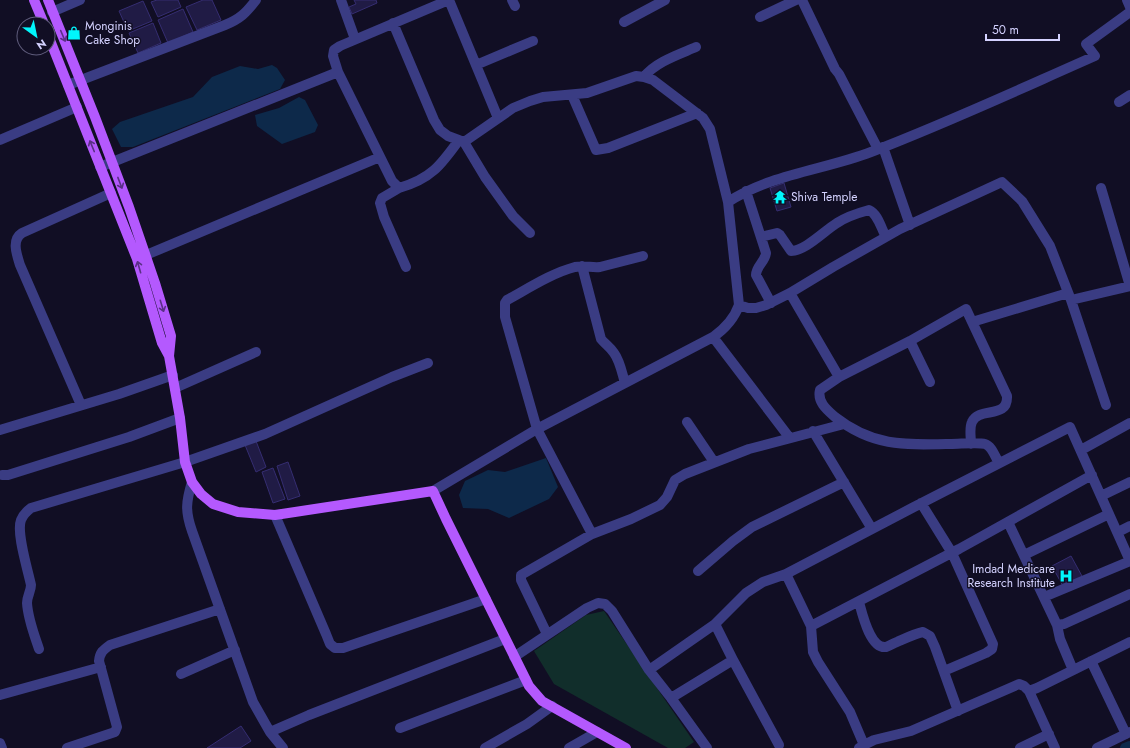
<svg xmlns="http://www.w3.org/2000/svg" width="1130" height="748" font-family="Jost,sans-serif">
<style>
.green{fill:#112e2b}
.water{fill:#0d294a}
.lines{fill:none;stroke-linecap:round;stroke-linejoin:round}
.canal{stroke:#0d294a;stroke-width:10}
.building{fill:#201b45;stroke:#352d71}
.minor{stroke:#3a3c83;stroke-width:10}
.major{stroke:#b459fe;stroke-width:10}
.oneway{stroke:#5a3086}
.labels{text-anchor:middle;stroke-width:3;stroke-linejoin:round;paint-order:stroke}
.poi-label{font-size:12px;fill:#d4d2ff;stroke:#110e24;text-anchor:start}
</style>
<rect width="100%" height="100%" fill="#110e24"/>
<path class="green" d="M604 611 694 742 685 748H668L554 684 534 651 586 615Z"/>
<path class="water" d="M272 65 277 68 285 80 280 89 133 147H121L112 129 120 122 193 97 212 77 240 66 258 69Z
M299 97 305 100 318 125 315 132 282 144 257 126 255 115 279 108Z
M546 458 558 487 549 499 509 518 488 509 463 508 459 495 465 481 488 470 505 472Z"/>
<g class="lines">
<path class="canal" d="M1125 748 1130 746"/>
</g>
<path class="building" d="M157 0H178L181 7 158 17 151 2Z
M203 0H212L221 20 197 30 186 7Z
M354 0H376L377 3 352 14 349 7 356 4Z
M143 1 152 21 128 31 119 11Z
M183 9 193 32 168 43 158 20Z
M153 23 161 43 138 53 129 33Z
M784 183 791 207 777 211 770 188Z
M256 441 266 467 256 472 245 445Z
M288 462 300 496 288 500 277 466Z
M273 468 285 499 273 503 262 472Z
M1071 556 1083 578 1064 588 1052 566Z
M241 726 251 741 240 748H207Z"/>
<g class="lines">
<path class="minor" d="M341 0 355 39
M512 0 515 6
M802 0 835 69 839 74 878 149
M1127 0 1130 7
M52 12 80 0
M760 17 796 0
M624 22 665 0
M393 23 434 120 440 130 448 136 464 142 485 177 513 216 530 233
M476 65 533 41
M644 77C655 62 680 54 696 47
M68 85 225 25C240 19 246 13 256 0
M572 95 596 150 608 148 697 113
M1119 102 1130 95
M0 140 77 107
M459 140C441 165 431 179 399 188L392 181 338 72 333 56 334 50 340 46 449 0 498 118
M883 147 910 225
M100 167 338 72
M399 188 382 198 380 203 384 217 406 267
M1101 188 1130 286
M746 191 766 253C765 262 756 266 756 275L771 303
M728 202C771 174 824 170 871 152 947 123 1020 89 1095 56L1086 44 1130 12
M761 237 777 233 780 235 791 251C805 251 824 231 837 223 846 217 858 213 869 210 878 214 881 228 886 237
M146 255 380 157
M582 266 601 339C605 344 610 347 614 353 620 361 622 373 625 383
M790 293 839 377
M1071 300 1130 286
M739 305 748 308H756L766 305 790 293 833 267 900 229 1002 182 1022 201 1050 246 1071 300 1106 405
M972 322 1068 293
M713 337 789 437
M910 341 930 382
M175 388 256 352
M81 405 20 265C17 255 11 240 22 233L111 193
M687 422 714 462
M0 430 119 394 173 375
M813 431 872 529
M971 444C971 437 969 428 972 422 979 406 1008 420 1007 396L966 309 910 341 839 377 820 390C817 402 827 410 835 417 873 447 906 445 951 444 960 444 978 442 985 444 992 446 995 457 999 463
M1081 450 1130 423
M2 475H8L129 437 180 418
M192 482C186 502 185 511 192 531L253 702 270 732 283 748
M433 491 537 429 713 337C726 328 734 319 739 305L728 202 710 129 703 118 653 80 644 77 636 76 587 93 543 97 530 101 513 108 464 142
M1101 496 1130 482
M921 503 952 553 993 644 992 649 986 653 944 671
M275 515 326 634 330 644 335 648H343L486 599
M1008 522 1057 625 1064 624 1130 594
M1118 532 1130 526
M592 534 537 429 505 317V303L507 300C529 288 552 273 575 267 584 265 592 268 600 267L643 256
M1024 555 1109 514
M698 571 733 541 752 527 844 482
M1044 597 1130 561
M859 602C862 613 870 649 886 647 889 646 894 643 897 642 906 638 914 634 923 632L930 636 935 647 958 711
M715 624 746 593 763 582 786 574
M1057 625 1060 639 1073 670
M811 626 959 549 1092 475
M547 634 521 580V575L592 534 631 519 660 505 667 497 675 480 685 474 749 449 844 424
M39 649C34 634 28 619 27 603 27 596 31 591 31 585 28 570 16 533 21 520 23 515 27 511 31 508L185 462 265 434 392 377 428 363
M514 657 587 608 598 603 605 604 612 611 649 670 671 698
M1091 661 1126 734
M649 670 715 624 733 660
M181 674 235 650
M1029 691 1055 748
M0 695 101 667
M400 728 526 680
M270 732 309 715 505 639
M0 743 2 748
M864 745 874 740 911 731 1019 684 1024 686 1029 691 1037 688 1130 642
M67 748 115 732 117 727 99 661C100 652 103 650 110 645L220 609
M485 748 527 724 552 706
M569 748 597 732
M707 748 671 698 733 660 779 745
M859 748 864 745 850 712 818 662 813 652 811 626 786 574 912 508 1070 427 1130 561
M1020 748 1049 734
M1097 748 1130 732"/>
<path class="major" d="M34 0 44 24
M48 0 95 117 129 207 155 283 171 336 169 356 180 418 185 462 192 482 201 494 213 504 238 512 275 515 433 491 446 519 529 686 542 701 626 748
M48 35 137 259 162 343 169 356"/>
</g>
<defs><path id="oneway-shaft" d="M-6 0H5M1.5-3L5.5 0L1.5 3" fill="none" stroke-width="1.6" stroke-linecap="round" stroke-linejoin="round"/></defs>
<g class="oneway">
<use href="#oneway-shaft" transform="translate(63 36) rotate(67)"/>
<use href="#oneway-shaft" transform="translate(92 146) rotate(-112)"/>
<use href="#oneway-shaft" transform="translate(120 183) rotate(69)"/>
<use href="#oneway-shaft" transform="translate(139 267) rotate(-106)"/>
<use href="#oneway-shaft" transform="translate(162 306) rotate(73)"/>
</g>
<defs>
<g id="shop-bare" transform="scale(1.08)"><path d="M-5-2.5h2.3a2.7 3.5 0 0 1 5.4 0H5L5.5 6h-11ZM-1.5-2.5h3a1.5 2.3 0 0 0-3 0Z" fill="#01f6fc" stroke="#110e24" stroke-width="2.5" paint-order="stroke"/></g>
<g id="temple-bare" transform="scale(1.08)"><path d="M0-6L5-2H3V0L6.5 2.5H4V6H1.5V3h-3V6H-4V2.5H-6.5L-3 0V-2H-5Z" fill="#01f6fc" stroke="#110e24" stroke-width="2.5" paint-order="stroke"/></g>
<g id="hospital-bare" transform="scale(1.08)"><path d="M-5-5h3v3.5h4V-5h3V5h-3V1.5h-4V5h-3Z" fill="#01f6fc" stroke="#110e24" stroke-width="2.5" paint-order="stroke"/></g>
</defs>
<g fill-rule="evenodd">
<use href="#shop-bare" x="74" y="33"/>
<use href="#temple-bare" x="780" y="197"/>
<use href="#hospital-bare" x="1066" y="576"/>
</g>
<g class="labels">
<g class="poi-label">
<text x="85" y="30">Monginis<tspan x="85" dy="14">Cake Shop</tspan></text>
<text x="791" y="201">Shiva Temple</text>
<text x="1055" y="573" text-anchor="end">Imdad Medicare<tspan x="1055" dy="14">Research Institute</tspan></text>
</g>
</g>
<g transform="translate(36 36) rotate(147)"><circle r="19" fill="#110e24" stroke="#5f5c7c"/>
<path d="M0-3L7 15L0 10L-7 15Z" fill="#01f6fc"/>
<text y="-6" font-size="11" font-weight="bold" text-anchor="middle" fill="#d4d2ff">N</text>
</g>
<path d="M986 34v6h73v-6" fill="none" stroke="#d4d2ff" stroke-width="2"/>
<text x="992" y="34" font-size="12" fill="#d4d2ff" stroke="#110e24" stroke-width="3" paint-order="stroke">50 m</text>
</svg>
